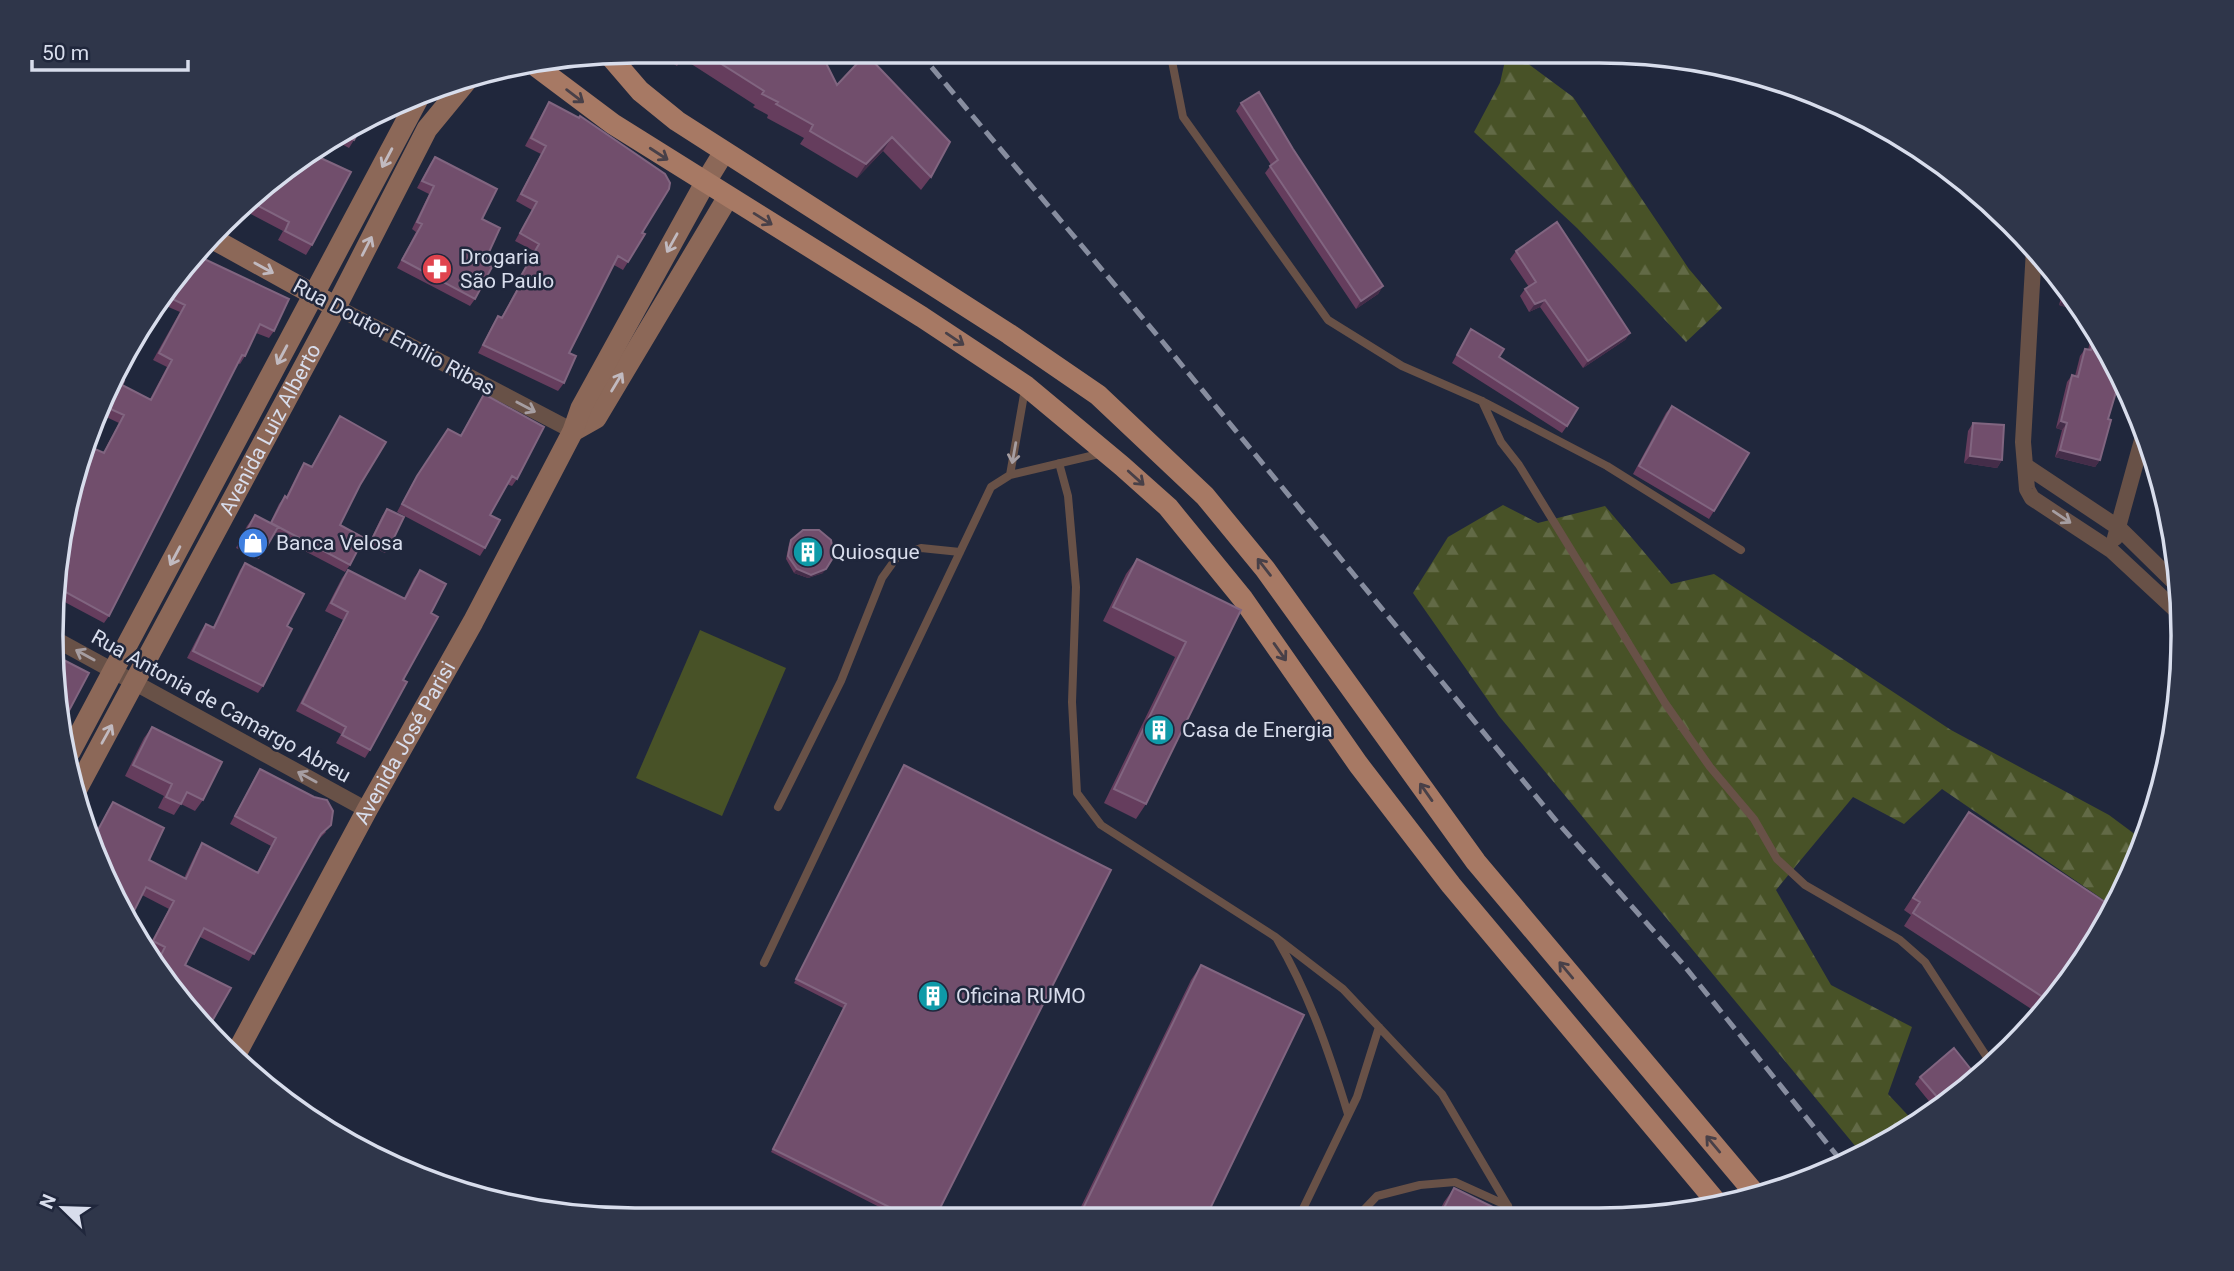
<svg xmlns="http://www.w3.org/2000/svg" width="2234" height="1271" font-family="Roboto,sans-serif">
<style>
.forest{fill:url(#forest-firs)}
.pitch{fill:#485227}
.lines{fill:none;stroke-linecap:round;stroke-linejoin:round}
.lane{stroke:#685147;stroke-width:8}
.street{stroke:#685147;stroke-width:16}
.secondary{stroke:#8c6858;stroke-width:21}
.primary{stroke:#a77964;stroke-width:21}
.rail{stroke:#878d9f;stroke-width:5;stroke-dasharray:14 7;stroke-linecap:butt}
.wall{fill:#653d5d}
.shaded-wall{fill:#442d49}
.building{fill:#714e6c;stroke:#816580;stroke-width:2}
.oneway{stroke:#484048}
.oneway2{stroke:#c1bac0}
.oneway3{stroke:#a69ea2}
.labels{text-anchor:middle;stroke-width:5;stroke-linejoin:round;paint-order:stroke}
.poi-label{font-size:21px;fill:#d8ddec;stroke:#20273c;text-anchor:start}
.street-label{font-size:21px;fill:#d8ddec;stroke:#20273c}
.rim{fill:none;stroke:#d8ddec;stroke-width:3.5}
</style>
<defs>
<pattern id="forest-firs" width="22" height="20" patternUnits="userSpaceOnUse" patternTransform="scale(1.75)"><rect width="22" height="20" fill="#485227"/><path d="M5 1l3.5 6h-7zM16 11l3.5 6h-7z" fill="#626a46"/></pattern>
</defs>
<rect width="100%" height="100%" fill="#20273c"/>
<path class="forest" d="M1507 52H1512L1573 97 1689 269 1722 308 1686 342 1577 228 1474 132 1500 83Z
M1503 505 1538 523 1605 506 1671 584 1714 574 1951 730 2109 815 2144 841 2114 907 1942 789 1904 824 1853 797 1776 890 1831 985 1912 1027 1888 1094 1917 1125 1861 1153 1499 716 1413 593 1448 537Z"/>
<path class="pitch" d="M700 630 786 668 722 816 636 778Z"/>
<g class="lines">
<path class="lane" d="M1170 51 1183 117 1328 320 1402 366 1482 401 1607 466 1741 550
M1025 389 1010 475 1103 453
M1482 401 1501 442 1519 465 1665 703 1710 767 1754 819 1777 859 1805 885 1900 940 1925 962 1992 1065
M1059 463 1068 496 1076 587 1072 702 1077 793 1101 825 1274 936 1343 989 1442 1094 1508 1206 1511 1216
M778 807 841 681 882 578 897 557 921 548 960 552
M1277 939C1310 996 1329 1052 1348 1114
M764 963 991 487 1010 475
M1358 1216 1377 1196 1420 1185 1455 1182 1508 1206
M1299 1217 1357 1097 1379 1027"/>
<path class="street" d="M2034 249 2023 442 2027 489 2032 498 2111 550 2181 615
M336 307 573 431
M2026 466 2119 528 2180 588
M2115 538 2144 433
M55 639 367 810"/>
<g class="secondary">
<path d="M215 240 327 302"/>
<path d="M573 431 596 418 728 197"/>
<path d="M70 752 419 97"/>
<path id="s1" d="M78 787 336 307 427 129 469 78"/>
<path id="s2" d="M236 1054 367 810 473 622 573 431 581 408 705 183 724 152"/>
</g>
<path class="primary" d="M609 55 640 91 677 121 1009 334 1098 395 1205 496 1265 569 1476 862 1757 1196
M537 67 613 124 922 317 1026 386 1122 466 1168 507 1243 599 1358 764 1451 885 1719 1205"/>
<path class="rail" d="M918 51 1162 341 1558 823 1682 963 1842 1162"/>
</g>
<path class="wall" d="M656 51H820L837 85 866 54 931 177 921 190 883 151 857 178 800 144 804 138 767 118 768 115 753 107 755 105 682 58 677 66 655 52Z
M549 102 642 233 628 262 623 270 614 265 569 353 564 383 558 391 478 353 493 324 498 316 501 318 519 285 516 284 534 251 515 241 532 210 516 201 541 154 525 146 544 110Z
M1241 103 1293 149 1383 286 1378 294 1356 309 1265 173 1271 165 1236 111Z
M360 129 354 140 349 148 336 141Z
M435 157 482 219 484 263 475 299 470 306 397 268 416 232 412 229 429 194 417 188 430 164Z
M280 171 312 245 306 255 278 240 283 231 243 210Z
M1516 251 1630 333 1625 340 1583 368 1540 307 1529 312 1520 296 1525 289 1529 287 1510 259Z
M200 257 274 331 269 338 256 333 245 356 240 364 238 363 109 616 104 623 59 599 71 484H75L90 456 95 449 103 453 119 423 102 415 119 378 122 385 150 399 167 367 153 360 180 312 157 302Z
M2065 284 2082 312 2059 305Z
M1471 329 1567 426 1562 433 1452 363Z
M2093 329 2123 377 2120 391 2116 390 2108 419 2100 460 2095 467 2055 457 2062 430 2056 428 2067 382 2072 375 2075 376 2080 356 2085 349 2088 350Z
M484 394 517 479 512 486 507 484 490 515 485 548 480 556 397 512 412 484 448 429 460 436Z
M1672 406 1714 511 1709 519 1633 474 1666 413Z
M340 416 360 485 340 525 350 565 345 572 274 535 259 559 236 548 247 526 255 515 270 523 279 504 285 496 286 497 299 471 304 463 311 467Z
M1973 423 2002 460 1997 468 1964 463 1968 431Z
M2167 504 2172 535 2160 527Z
M387 509 390 546 385 553 368 545 382 516Z
M791 540 823 573 808 578 794 573 786 559 789 544Z
M1137 559 1241 610 1146 804 1136 819 1104 803 1175 657 1103 621 1126 574Z
M245 563 287 626 263 686 258 693 187 658 201 631 206 624 213 627 240 570Z
M348 570 404 598 414 578 420 570 431 613 403 680 370 750 365 758 336 743 341 734 296 711 343 620 325 611 342 578Z
M152 727 203 800 195 811 181 804 174 815 158 808 164 796 125 776 144 738Z
M904 765 935 1218H901L771 1152 843 1008 794 983Z
M260 769 326 832 318 840 249 961 200 937 185 965 196 1021 158 959 160 955 152 950 149 946 169 909 142 895 131 917 95 859 91 842 108 810 113 802 149 860 184 878 197 851 202 843 257 872 271 846 230 824 255 777Z
M1969 812 2105 928 2039 1014 1904 926 1911 915 1904 910Z
M1201 965 1206 1217H1076L1191 980Z
M1920 1077H1977L1937 1111 1915 1084Z
M1454 1188 1506 1216H1437L1444 1202Z"/>
<path class="shaded-wall" d="M892 137 883 151 857 178 866 164Z
M1383 286 1378 294 1356 309 1361 301Z
M2065 298 2076 301 2082 312 2059 305Z
M1545 300 1540 307 1529 312 1535 304Z
M1630 333 1625 340 1583 368 1588 361Z
M2119 382 2125 384 2120 391 2114 390Z
M2061 421 2067 423 2062 430 2056 428Z
M2060 450 2100 460 2095 467 2055 457Z
M1970 456 2002 460 1997 468 1964 463Z
M797 569H826L823 573 808 578 794 573Z"/>
<path class="building" d="M701 51H820L837 85 866 54 950 142 931 177 892 137 866 164 810 131 813 125 776 104 778 102 762 94 764 91Z
M1259 92 1293 149 1383 286 1361 301 1270 166 1278 160 1241 103Z
M549 102 579 118 580 116 665 174 670 183 669 189 642 233 645 234 628 262 618 256 569 353 576 356 564 383 483 345 498 316 502 318 524 278 521 276 539 244 520 233 537 202 521 194 546 146 531 138Z
M360 129 354 140 346 136Z
M312 154 351 172 312 245 285 231 289 222 251 202 280 171Z
M435 157 497 189 482 219 500 228 484 263 492 267 475 299 402 260 422 224 417 222 434 186 422 181Z
M1557 222 1630 333 1588 361 1545 300 1535 304 1525 289 1536 282 1516 251Z
M200 257 289 299 274 331 260 324 245 356 242 355 109 616 60 589 71 484 72 482 77 484 95 449 104 453 124 415 106 407 119 378 124 381 122 385 151 400 172 360 159 353 185 305 164 295Z
M2067 288 2076 301 2065 298Z
M1471 329 1504 349 1499 357 1578 408 1567 426 1457 355Z
M2096 333 2123 377 2126 384 2119 382 2108 419 2111 420 2100 460 2060 450 2067 423 2061 421 2072 375 2078 377 2085 349 2091 350Z
M484 394 544 427 517 479 512 476 490 515 500 520 485 548 402 504 417 476 448 429 461 436Z
M1672 406 1749 453 1714 511 1639 466Z
M340 416 386 442 360 485 340 525 364 538 350 565 271 523 285 496 287 498 304 463 312 467Z
M1973 423 2004 425 2002 460 1970 456Z
M387 509 404 517 390 546 373 537Z
M2168 511 2170 523 2165 520Z
M255 515 278 527 266 548 244 536Z
M803 530H819L831 540 834 556 826 569 811 575 797 569 788 556 791 540Z
M1137 559 1241 610 1146 804 1114 789 1186 642 1113 607Z
M245 563 304 594 287 626 292 629 263 686 193 651 206 624 214 628Z
M348 570 405 599 420 570 446 584 431 613 438 617 403 680 407 682 370 750 342 735 346 727 302 703 348 612 331 603Z
M54 655 89 673 63 722 52 673Z
M152 727 222 762 203 800 187 792 181 804 166 797 172 784 133 765Z
M904 765 1111 870 935 1218H911L773 1149 846 1004 796 979Z
M260 769 314 797 327 800 333 811 331 825 321 834 254 954 204 928 185 965 231 988 207 1030 196 1021 158 961 165 947 153 941 174 901 146 887 131 917 112 886 115 880 105 875 95 859 91 843 113 802 164 828 149 860 186 879 202 843 258 873 276 838 235 816Z
M1969 812 2114 908 2105 928 2049 1001 1913 913 1920 902 1913 898Z
M1201 965 1304 1015 1206 1217H1079Z
M1954 1048 1977 1077 1944 1105 1920 1077Z
M1454 1188 1507 1214 1506 1216H1440Z"/>
<defs><path id="oneway-shaft" d="M-6 0H5M1.5-3L5.5 0L1.5 3" fill="none" stroke-width="1.6" stroke-linecap="round" stroke-linejoin="round" transform="scale(1.75)"/></defs>
<g class="oneway">
<use href="#oneway-shaft" transform="translate(575 96) rotate(37)"/>
<use href="#oneway-shaft" transform="translate(659 154) rotate(33)"/>
<use href="#oneway-shaft" transform="translate(763 219) rotate(32)"/>
<use href="#oneway-shaft" transform="translate(955 339) rotate(34)"/>
<use href="#oneway-shaft" transform="translate(1136 478) rotate(42)"/>
<use href="#oneway-shaft" transform="translate(1264 567) rotate(-128)"/>
<use href="#oneway-shaft" transform="translate(1280 652) rotate(55)"/>
<use href="#oneway-shaft" transform="translate(1426 792) rotate(-125)"/>
<use href="#oneway-shaft" transform="translate(1566 970) rotate(-130)"/>
<use href="#oneway-shaft" transform="translate(1713 1144) rotate(-130)"/>
</g>
<g class="oneway2">
<use href="#oneway-shaft" transform="translate(387 158) rotate(118)"/>
<use href="#oneway-shaft" transform="translate(672 243) rotate(119)"/>
<use href="#oneway-shaft" transform="translate(367 246) rotate(-63)"/>
<use href="#oneway-shaft" transform="translate(264 268) rotate(29)"/>
<use href="#oneway-shaft" transform="translate(282 355) rotate(118)"/>
<use href="#oneway-shaft" transform="translate(617 382) rotate(-59)"/>
<use href="#oneway-shaft" transform="translate(175 556) rotate(118)"/>
<use href="#oneway-shaft" transform="translate(107 734) rotate(-61)"/>
</g>
<g class="oneway3">
<use href="#oneway-shaft" transform="translate(526 407) rotate(28)"/>
<use href="#oneway-shaft" transform="translate(1014 453) rotate(100)"/>
<use href="#oneway-shaft" transform="translate(2062 517) rotate(34)"/>
<use href="#oneway-shaft" transform="translate(85 655) rotate(-151)"/>
<use href="#oneway-shaft" transform="translate(307 777) rotate(-151)"/>
</g>
<defs>
<g id="pharmacy-disc" transform="scale(1.575)"><circle r="9.5" fill="#e0444e" stroke="#20273c"/><path d="M-2-6h4v4h4v4h-4v4h-4v-4h-4v-4h4Z" fill="#fff"/></g>
<g id="shop-disc" transform="scale(1.575)"><circle r="9.5" fill="#3f7fe0" stroke="#20273c"/><path d="M-5-2.5h2.3a2.7 3.5 0 0 1 5.4 0H5L5.5 6h-11ZM-1.5-2.5h3a1.5 2.3 0 0 0-3 0Z" fill="#fff"/></g>
<g id="building-disc" transform="scale(1.575)"><circle r="9.5" fill="#0f9aa8" stroke="#20273c"/><path d="M-4-6H4V6H1V3H-1V6H-4ZM-2.5-4.3h1.7v1.8h-1.7ZM.8-4.3h1.7v1.8H.8ZM-2.5-1h1.7V.8h-1.7ZM.8-1h1.7V.8H.8Z" fill="#fff"/></g>
</defs>
<g fill-rule="evenodd">
<use href="#pharmacy-disc" x="437" y="269"/>
<use href="#shop-disc" x="253" y="543"/>
<use href="#building-disc" x="808" y="552"/>
<use href="#building-disc" x="1159" y="730"/>
<use href="#building-disc" x="933" y="996"/>
</g>
<g class="labels">
<g class="poi-label">
<text x="460" y="264">Drogaria<tspan x="460" dy="24">São Paulo</tspan></text>
<text x="276" y="550">Banca Velosa</text>
<text x="831" y="559">Quiosque</text>
<text x="1182" y="737">Casa de Energia</text>
<text x="956" y="1003">Oficina RUMO</text>
</g>
<g class="street-label">
<text transform="translate(394 337) rotate(28)" y="7">Rua Doutor Emílio Ribas</text>
<text dy="7" stroke="none"><textPath href="#s1" startOffset="406">Avenida Luiz Alberto</textPath></text>
<text transform="translate(221 706) rotate(29)" y="7">Rua Antonia de Camargo Abreu</text>
<text dy="7" stroke="none"><textPath href="#s2" startOffset="354">Avenida José Parisi</textPath></text>
</g>
</g>
<path d="M0 0H2234V1271H0ZM635 63H1599A572 572 0 0 1 2171 635V636A572 572 0 0 1 1599 1208H635A572 572 0 0 1 63 636V635A572 572 0 0 1 635 63Z" fill="#2f364a" fill-rule="evenodd"/>
<path class="rim" d="M635 63H1599A572 572 0 0 1 2171 635V636A572 572 0 0 1 1599 1208H635A572 572 0 0 1 63 636V635A572 572 0 0 1 635 63Z"/>
<g transform="translate(63 1208) rotate(293)" stroke="#20273c" stroke-width="5" paint-order="stroke">
<path d="M0-5L12 26L0 18L-12 26Z" fill="#d8ddec"/>
<text y="-10" font-size="19" font-weight="bold" text-anchor="middle" fill="#d8ddec">N</text>
</g>
<path d="M32 60v10h156v-10" fill="none" stroke="#d8ddec" stroke-width="3.5"/>
<text x="42" y="60" font-size="21" fill="#d8ddec" stroke="#20273c" stroke-width="5" paint-order="stroke">50 m</text>
</svg>
